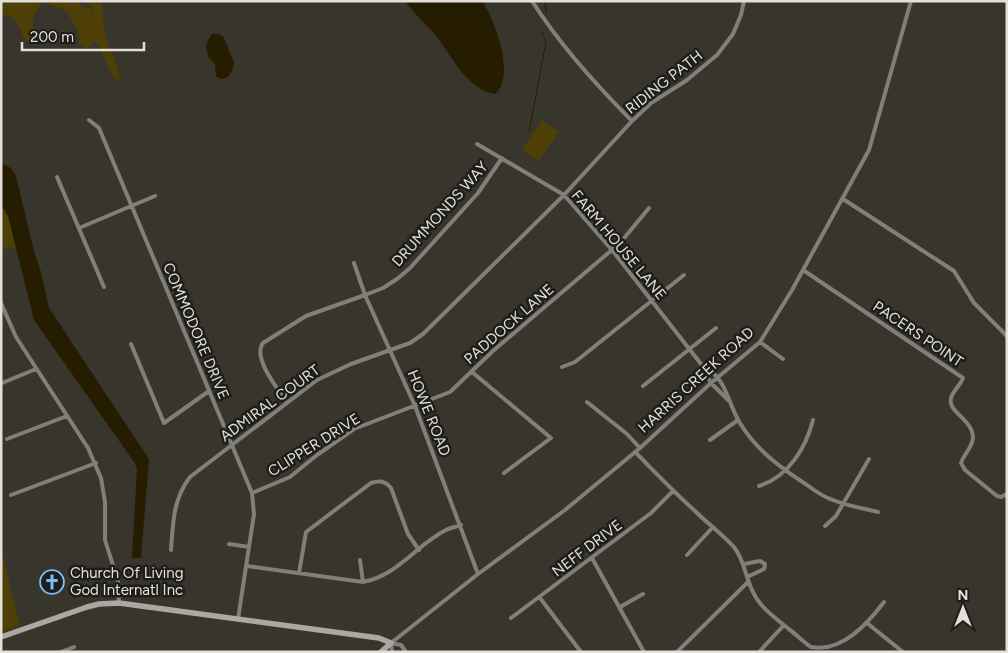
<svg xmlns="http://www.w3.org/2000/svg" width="1008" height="653" font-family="Figtree,sans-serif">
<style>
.green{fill:#4d3f06}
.water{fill:#261d00}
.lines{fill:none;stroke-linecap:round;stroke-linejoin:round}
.stream{stroke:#261d00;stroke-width:1}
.street{stroke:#807f7a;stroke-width:4}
.secondary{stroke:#aaa8a0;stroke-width:5.5}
.labels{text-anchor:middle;stroke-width:5;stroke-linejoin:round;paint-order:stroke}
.street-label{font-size:15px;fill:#e2e0da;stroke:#1e1d19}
.poi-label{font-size:15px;fill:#e2e0da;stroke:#1e1d19;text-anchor:start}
</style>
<rect width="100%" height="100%" fill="#38352c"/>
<path class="green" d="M1 1H80L81 6C86 8 89 6 93 11L91 15 94 12 89 4 85 3 84 1H102C102 13 104 29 107 40 112 54 120 66 120 81L112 76 98 44 94 42 87 49 82 47 79 43 77 29 66 11 44 2C30 14 33 24 34 41L31 44C17 37 23 15 1 15Z
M542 120 559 132 539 161 522 150Z
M1 202 8 214 17 248 1 249Z
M1 548 20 626 1 632Z"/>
<path class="water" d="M405 1H482C495 19 516 77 495 94 466 89 452 56 436 36 425 24 414 13 405 1Z
M212 34H218L223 36 234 62C234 71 226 85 216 76L215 64 209 58 206 49 207 42Z
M1 163 11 168 16 176 35 255 41 272 49 308 149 459 141 558H132L137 469 134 462 34 320 8 216 4 209 1 210Z"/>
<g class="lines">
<path class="stream" d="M545 1 546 13
M529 132 546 42 542 32"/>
<path class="street" d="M532 1C560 45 595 84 632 121
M89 120 99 128 252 493 254 514 238 619
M477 144 564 195 612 250 701 364 711 383 728 400
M57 177 104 287
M843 199 954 271 974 303 1007 336
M79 228 155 196
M354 263 365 295 415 406 478 574
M803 270 963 378C960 386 952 392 951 398 947 412 973 419 973 438 972 448 964 454 961 463L965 470 997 496 1001 497 1007 494
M1 303 16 337 88 448 101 478 105 502V540L118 581 119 603
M760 342 783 359
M131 344 164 423 209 391
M701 364C729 381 725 398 740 423 756 450 781 468 807 485 815 491 823 497 833 500 847 506 863 508 878 512
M562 367 575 362 684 275
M472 372 551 438 504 473
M2 383 36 369
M643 386 716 328
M287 402C278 389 252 358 263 343L306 316 365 295 383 288 397 279 410 268 478 193 502 158
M587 402 627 434 640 448
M7 439 67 416
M710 440 738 420
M635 452C655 472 674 492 695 511 707 523 722 534 734 547 745 561 745 577 753 592 760 608 777 619 790 630 797 635 803 642 811 647 842 653 868 623 884 602
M759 486C788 477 806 448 813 420
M252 493 290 477 317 455 354 429 450 392 494 350 620 243 649 208
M11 495 96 463
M825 526 836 516 869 459
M229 544 249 547
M171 550C173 523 173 499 190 477L317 380 351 364 410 343 423 334 564 195 632 121 651 103 687 80 717 55 733 34 741 15 744 1
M687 555 713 527
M592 558 644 652
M360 560 363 582
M744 564 760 561 765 564 764 569 747 577
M247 566 363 582C397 576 416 545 446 530 450 528 456 527 461 525
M299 573 306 532 371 483C380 480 385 481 391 488L408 534 419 550
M540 598 581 652
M620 607 643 594
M511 618 651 513 673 491
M867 623 903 652
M391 643 478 574 565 510 640 448 711 383 760 342 792 290 869 150 911 1
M391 643 401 645 406 652
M391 643 392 652
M61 652 74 647
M677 652 748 582
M759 652 784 625"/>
<path class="secondary" d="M1 637 87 607 99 604 119 603 379 638 391 643 381 652"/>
</g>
<defs>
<g id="church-ring" transform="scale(1.25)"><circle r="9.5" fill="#1e1d19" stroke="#78bff7" stroke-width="1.5"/><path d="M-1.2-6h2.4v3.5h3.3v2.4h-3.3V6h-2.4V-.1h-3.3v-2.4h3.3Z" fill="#78bff7"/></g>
</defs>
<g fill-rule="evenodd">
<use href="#church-ring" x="52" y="582"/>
</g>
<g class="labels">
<g class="street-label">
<text transform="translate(664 82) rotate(-38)" y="5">RIDING PATH</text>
<text transform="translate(440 214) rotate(-48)" y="5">DRUMMONDS WAY</text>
<text transform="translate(619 245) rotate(50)" y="5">FARM HOUSE LANE</text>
<text transform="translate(509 324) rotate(-41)" y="5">PADDOCK LANE</text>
<text transform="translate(196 331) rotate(67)" y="5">COMMODORE DRIVE</text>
<text transform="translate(918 334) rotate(34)" y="5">PACERS POINT</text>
<text transform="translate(696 380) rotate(-42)" y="5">HARRIS CREEK ROAD</text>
<text transform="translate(270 403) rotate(-36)" y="5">ADMIRAL COURT</text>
<text transform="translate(429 413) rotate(68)" y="5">HOWE ROAD</text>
<text transform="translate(314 445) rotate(-32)" y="5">CLIPPER DRIVE</text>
<text transform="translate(587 548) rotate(-37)" y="5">NEFF DRIVE</text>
</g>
<g class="poi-label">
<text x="70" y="578">Church Of Living<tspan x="70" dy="17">God Internatl Inc</tspan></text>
</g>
</g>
<rect width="1008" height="653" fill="none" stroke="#e2e0da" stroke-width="5"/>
<g transform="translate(963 608)" stroke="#1e1d19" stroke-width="4" paint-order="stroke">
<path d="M0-4L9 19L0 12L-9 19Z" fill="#e2e0da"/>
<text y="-8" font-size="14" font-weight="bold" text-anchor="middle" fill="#e2e0da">N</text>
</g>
<path d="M22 42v8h122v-8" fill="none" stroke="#e2e0da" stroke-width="2.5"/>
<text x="30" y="42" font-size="15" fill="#e2e0da" stroke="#1e1d19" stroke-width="4" paint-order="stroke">200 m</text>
</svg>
